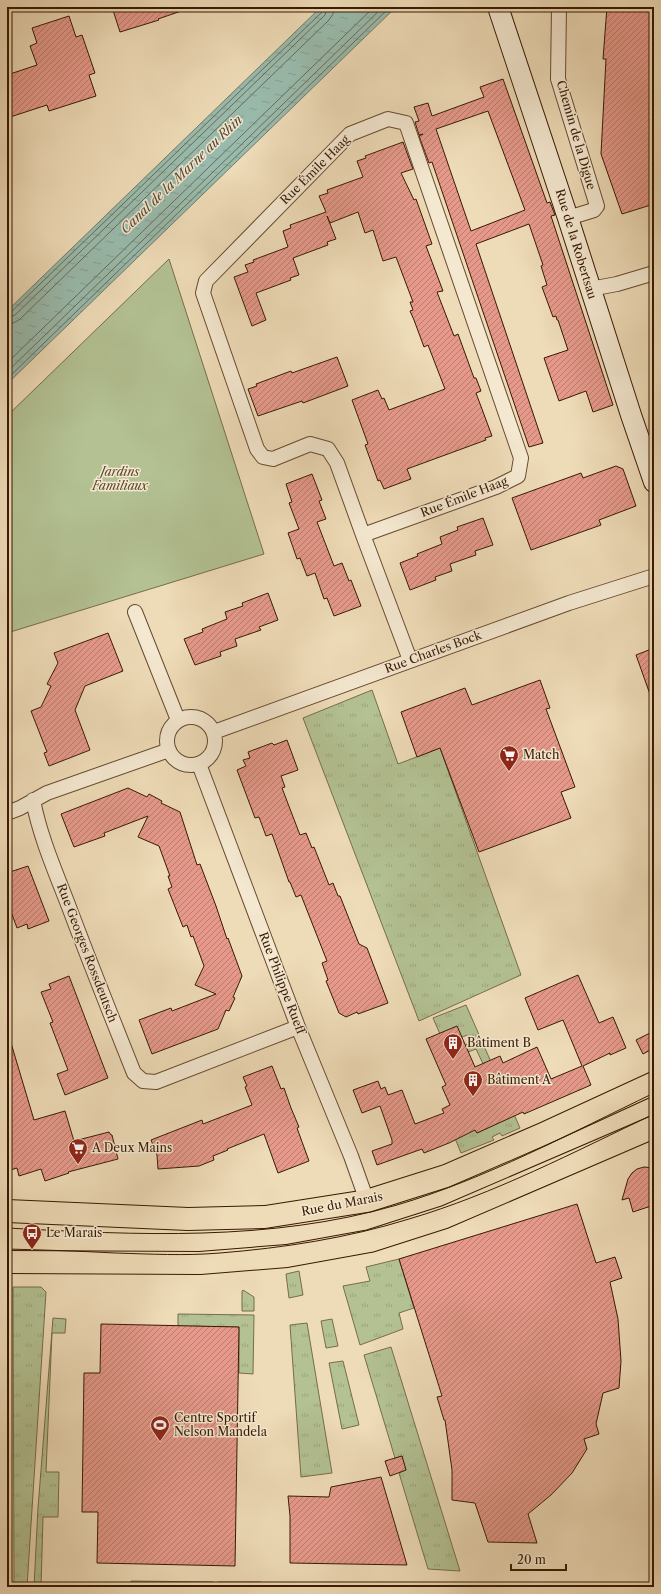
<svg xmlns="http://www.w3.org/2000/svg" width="661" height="1594" font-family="'Libre Caslon Text',serif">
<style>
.grass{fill:url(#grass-tufts);stroke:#766d4b}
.garden{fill:#b3c193;stroke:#766d4b}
.water{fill:url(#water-ripples);stroke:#727a69}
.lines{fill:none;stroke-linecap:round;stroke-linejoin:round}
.shore{stroke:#686a58;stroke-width:1}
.building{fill:url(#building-hatch);stroke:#381903;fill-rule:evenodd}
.street-casing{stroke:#664a30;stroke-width:16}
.secondary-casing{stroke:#381903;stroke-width:22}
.primary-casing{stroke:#381903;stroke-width:24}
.street{stroke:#f4e8d0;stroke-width:14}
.secondary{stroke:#f4e8d0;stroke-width:20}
.primary{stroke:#eedbb7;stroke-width:22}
.tram{stroke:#381903;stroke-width:1}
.labels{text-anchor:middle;stroke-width:3;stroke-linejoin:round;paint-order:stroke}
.street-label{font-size:12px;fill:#381903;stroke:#f4e8d0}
.park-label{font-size:12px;font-style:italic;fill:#5d4b2e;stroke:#f4e8d0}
.poi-label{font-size:12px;fill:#381903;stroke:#f4e8d0;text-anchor:start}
.water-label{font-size:13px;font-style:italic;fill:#554a36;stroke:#f4e8d0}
</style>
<defs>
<pattern id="grass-tufts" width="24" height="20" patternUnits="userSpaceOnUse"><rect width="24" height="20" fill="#b3c193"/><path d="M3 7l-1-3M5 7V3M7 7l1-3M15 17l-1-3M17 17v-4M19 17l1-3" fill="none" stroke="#9ba57d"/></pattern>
<pattern id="water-ripples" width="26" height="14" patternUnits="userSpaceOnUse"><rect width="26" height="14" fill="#99bbad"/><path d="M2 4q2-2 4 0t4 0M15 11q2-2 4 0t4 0" fill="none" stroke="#85a093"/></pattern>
<pattern id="building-hatch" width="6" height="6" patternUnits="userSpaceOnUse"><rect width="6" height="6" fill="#e6998b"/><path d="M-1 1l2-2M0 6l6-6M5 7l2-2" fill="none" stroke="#bb7c6f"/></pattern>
</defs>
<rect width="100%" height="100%" fill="#eedbb7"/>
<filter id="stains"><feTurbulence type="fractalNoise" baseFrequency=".005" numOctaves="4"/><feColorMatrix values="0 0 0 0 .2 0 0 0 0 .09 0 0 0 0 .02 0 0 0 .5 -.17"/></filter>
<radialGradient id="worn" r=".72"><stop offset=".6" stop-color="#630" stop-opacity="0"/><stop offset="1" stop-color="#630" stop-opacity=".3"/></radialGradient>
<path class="grass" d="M372 690 398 764 440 748 521 975 419 1021 303 718Z
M466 1005 520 1128 502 1136 500 1133 492 1137 494 1140 461 1153 452 1131 475 1130 477 1133 509 1118 476 1049 468 1052 465 1045 472 1042 468 1035 462 1037 440 1034 433 1018Z
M399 1259 414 1308 399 1313 403 1329 360 1345 343 1286 370 1281 366 1267Z
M299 1271 303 1295 289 1298 286 1274Z
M13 1287H41L46 1292 27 1587H14Z
M243 1290 254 1297V1311H242V1291Z
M178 1314 254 1315 253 1374 239 1373V1327L178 1326Z
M53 1318 66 1319 65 1333H52L46 1472H59L58 1517H43L41 1587H34L38 1508Z
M332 1319 338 1346 326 1348 321 1321Z
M307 1323 332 1473 301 1477 290 1325Z
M391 1347 460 1571 428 1569 399 1473 406 1470 402 1456 395 1458 364 1355Z
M343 1361 359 1425 342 1429 329 1363Z
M131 1581 213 1582V1587H134L132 1586Z
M218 1582H261L260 1587H218Z"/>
<path class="garden" d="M169 259 264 554 7 633V416Z"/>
<path class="water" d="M321 7H396L7 384V311Z"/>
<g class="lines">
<path class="shore" d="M7 313 11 312 322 12 323 7
M7 318 15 315 325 15 328 7
M7 324 13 323 19 320 329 20 333 14 334 7
M7 363 374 7
M7 372 383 7
M7 379 390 7"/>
</g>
<path class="building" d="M112 7H186L187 9 158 19 159 20 120 32Z
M607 7H654V204L622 214 601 154 606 59H603Z
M69 16 76 37 82 35 95 73 89 75 96 96 49 111 47 105 7 118V75L37 65 30 46 37 43 32 28Z
M503 79 547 203 550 202 555 215 551 216 613 405 593 412 586 391 559 401 544 358 568 350 558 320H557L556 316 553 317 542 287 547 285 541 266 543 265 529 224 476 244 543 443 529 447 432 162 429 163 419 136 423 134 419 135 415 122 419 121 414 107 428 103 432 116 484 97 480 87ZM488 111 525 210 471 231 436 129Z
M403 142 413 169 401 173 414 200 416 199 432 244 426 246 443 291 437 292 454 336 458 334 474 378H476L481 391 476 393 492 436 485 438 486 440 407 469 411 479 384 489 380 480 378 481 365 445 368 444 352 400 378 390 382 399 384 398 389 410 445 389 428 345 424 347 414 320 410 311 413 310 410 302H413L396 257 383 261 373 230 365 233 358 212 330 223 327 216 336 239 327 242 328 245 293 258 299 275 290 278 291 280 256 293 266 320 252 326 234 277 248 272 245 265 254 262 253 260 288 247 283 231 291 228 290 225 326 212 319 196 328 193 327 190 363 177 357 161 366 158 365 156Z
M337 357 348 386 303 403 302 401 258 416 248 389 257 386 256 384 291 371 292 373Z
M616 466 623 469 636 506 599 520 601 525 531 550 512 498 581 473 583 478Z
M312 474 322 500 319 501 326 519 317 522 334 566 342 563 349 581 351 580 361 606 334 616 327 598 324 599 315 573 307 576 300 558 297 559 288 533 299 529 289 503 292 502 286 484Z
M483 518 493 545 475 551 476 555 450 564 452 571 435 577 436 580 410 590 400 563 418 556 417 554 442 544 440 537 458 530 457 527Z
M268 593 278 620 259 627 261 630 235 639 237 646 220 652 221 656 195 665 184 639 203 632 202 629 227 619 225 612 243 606 242 603Z
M108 633 123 671 85 686 75 710 90 750 49 766 44 753 47 752 31 711 41 707 51 686 47 684 58 663 54 653Z
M654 648V699L652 700 636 655Z
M540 680 550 708 546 709 575 787 561 792 571 818 479 852 440 748 417 757 401 712 465 688 472 705Z
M287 740 298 770 281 776 285 787 282 788 300 835 306 833 312 848 314 847 329 885 333 883 338 896H340L359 944 367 948 388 1003 358 1014 357 1012 346 1017 339 1013 326 981 328 980 322 963 327 961 301 895 296 897 290 882H289L272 834 266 836 259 817 255 818 237 770 246 766 243 760 250 758 248 752 272 743 274 745Z
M128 788 147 797 149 794 162 801 161 803 180 812 197 865 200 864 216 906 227 939 228 938 242 976 233 997 235 998 229 1011 226 1010 218 1029 152 1054 139 1020 171 1008 172 1011 216 994 195 985 204 966 193 936 191 937 187 925 183 927 168 889 172 887 168 876H170L159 846 138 837 148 816 104 833 105 836 74 847 61 814Z
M28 866 49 921 28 929 27 924 17 928 7 901V873Z
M578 975 599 1023 613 1017 626 1048 610 1055V1053L583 1066 591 1085 524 1114 523 1112 477 1133 475 1130 449 1143 424 1153 422 1149 377 1165 372 1151 392 1144V1140L380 1106 362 1113 353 1090 378 1081 381 1089 385 1087 388 1095 402 1090 415 1124 444 1113 442 1109 450 1105 442 1087 446 1085 426 1039 457 1026 475 1067 500 1056 503 1063 537 1047 551 1079 582 1066 563 1020 538 1030 525 998Z
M69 976 108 1078 65 1095 57 1074 68 1070 50 1023 53 1022 41 992 51 989 49 984Z
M654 1031V1048L643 1054 636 1040Z
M11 1043 34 1120 65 1111 74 1141 109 1132 111 1135H112L118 1159 68 1172 69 1173 45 1181 41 1169 19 1176 17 1168 7 1171V1044Z
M272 1066 281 1089 284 1088 291 1108 299 1127 297 1128 309 1161 278 1173 264 1134 227 1149 228 1150 213 1156 214 1160 199 1166 158 1169 157 1155 151 1140 202 1120 203 1124 252 1105 245 1087 247 1086 243 1077Z
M644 1167 654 1168V1205L633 1212 629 1198 622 1200 628 1179 632 1173 637 1169Z
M577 1204 596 1263 615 1257 622 1278 610 1282 618 1319 621 1361 619 1388 603 1393 596 1424 599 1434 584 1439 587 1449 572 1473 551 1495 528 1514 537 1543 488 1542 475 1503 452 1500V1470L445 1420H444L437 1397 442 1396 399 1259Z
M101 1324 239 1327 235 1566 97 1563 98 1512H82L84 1373H100Z
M402 1456 406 1470 390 1476 385 1461Z
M381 1477 407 1565 290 1563V1516L288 1496 329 1497 331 1487Z"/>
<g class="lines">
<g class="street-casing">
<path id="street" d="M559 7 558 79 597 206 594 210 568 218
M590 289 617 284 654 273
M363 535 496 487 518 476 521 458 406 123 388 119 350 134 206 281 203 293 257 449 263 457 273 459 310 444 328 449 337 463 363 535 410 660
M135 612 178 720
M167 741a24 24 0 1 1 48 0a24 24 0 1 1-48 0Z
M214 732 569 603 654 576
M199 764 298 1027 351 1156 367 1201
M33 800C40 837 56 873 69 907 90 963 112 1018 134 1073L143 1081 156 1082 298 1027
M7 813 20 808 47 793 169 750"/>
</g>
<g class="secondary-casing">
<path id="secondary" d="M498 7 568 218 631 415 654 482"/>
</g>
<g class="primary-casing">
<path id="primary" d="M7 1211 188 1219 265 1217 367 1201 446 1176 543 1134 654 1083
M7 1262 200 1263 287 1256 370 1241 445 1217 654 1127"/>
</g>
<use href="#street" class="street"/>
<use href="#secondary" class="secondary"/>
<use href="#primary" class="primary"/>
<path class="tram" d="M7 1228C137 1235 270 1242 397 1205 485 1179 571 1133 654 1093
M7 1249C43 1250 79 1251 115 1253 150 1254 185 1256 220 1253 283 1248 348 1238 409 1219 494 1194 574 1152 654 1114"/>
</g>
<defs>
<g id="supermarket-pin" transform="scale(1)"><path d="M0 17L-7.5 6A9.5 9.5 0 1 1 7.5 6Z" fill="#8f2418" stroke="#f4e8d0"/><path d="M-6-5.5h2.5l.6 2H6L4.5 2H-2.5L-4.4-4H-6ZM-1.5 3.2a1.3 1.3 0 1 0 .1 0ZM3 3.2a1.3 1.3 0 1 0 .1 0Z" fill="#fff"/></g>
<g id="building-pin" transform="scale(1)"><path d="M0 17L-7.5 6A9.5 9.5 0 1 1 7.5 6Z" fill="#8f2418" stroke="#f4e8d0"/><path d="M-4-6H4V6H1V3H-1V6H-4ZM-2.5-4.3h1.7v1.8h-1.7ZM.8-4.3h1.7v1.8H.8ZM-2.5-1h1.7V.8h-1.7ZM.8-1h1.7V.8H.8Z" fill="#fff"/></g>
<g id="bus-pin" transform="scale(1)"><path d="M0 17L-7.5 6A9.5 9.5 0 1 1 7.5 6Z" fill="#8f2418" stroke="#f4e8d0"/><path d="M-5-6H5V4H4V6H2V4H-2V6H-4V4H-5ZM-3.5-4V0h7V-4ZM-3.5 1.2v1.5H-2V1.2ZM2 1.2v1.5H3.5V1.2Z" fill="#fff"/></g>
<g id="stadium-pin" transform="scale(1)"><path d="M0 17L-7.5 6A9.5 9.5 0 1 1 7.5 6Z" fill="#8f2418" stroke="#f4e8d0"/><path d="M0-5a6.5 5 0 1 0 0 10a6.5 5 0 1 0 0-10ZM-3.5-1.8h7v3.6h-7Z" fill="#fff"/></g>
</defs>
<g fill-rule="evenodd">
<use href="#supermarket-pin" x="509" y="755"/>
<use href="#building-pin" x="453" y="1043"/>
<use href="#building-pin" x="473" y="1080"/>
<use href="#supermarket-pin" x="78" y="1148"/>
<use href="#bus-pin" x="32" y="1233"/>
<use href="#stadium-pin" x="160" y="1425"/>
</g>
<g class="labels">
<g class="street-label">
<text transform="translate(576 135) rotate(74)" y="4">Chemin de la Digue</text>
<text transform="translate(315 170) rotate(-45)" y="4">Rue Émile Haag</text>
<text transform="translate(576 244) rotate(73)" y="4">Rue de la Robertsau</text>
<text transform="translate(464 497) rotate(-21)" y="4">Rue Émile Haag</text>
<text transform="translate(433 652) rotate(-20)" y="4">Rue Charles Bock</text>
<text transform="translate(87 953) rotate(69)" y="4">Rue Georges Rossdeutsch</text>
<text transform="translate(282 983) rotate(69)" y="4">Rue Philippe Rueff</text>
<text transform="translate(342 1204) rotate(-11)" y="4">Rue du Marais</text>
</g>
<g class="park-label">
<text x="120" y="476">Jardins<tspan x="120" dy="14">Familiaux</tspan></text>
</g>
<g class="poi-label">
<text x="523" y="759">Match</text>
<text x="467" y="1047">Bâtiment B</text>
<text x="487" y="1084">Bâtiment A</text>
<text x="92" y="1152">A Deux Mains</text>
<text x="46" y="1237">Le Marais</text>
<text x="174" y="1422">Centre Sportif<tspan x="174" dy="14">Nelson Mandela</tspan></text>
</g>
<g class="water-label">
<text transform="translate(181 174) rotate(-44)" y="5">Canal de la Marne au Rhin</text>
</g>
</g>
<rect width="661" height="1594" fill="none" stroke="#eedbb7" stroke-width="24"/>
<rect x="8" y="8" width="645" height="1578" fill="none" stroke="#381903" stroke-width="2"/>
<rect x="12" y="12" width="637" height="1570" fill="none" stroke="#381903"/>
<path d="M511 1564v6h55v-6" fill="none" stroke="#381903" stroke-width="2"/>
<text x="517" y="1564" font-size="12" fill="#381903" stroke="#f4e8d0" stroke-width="3" paint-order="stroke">20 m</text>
<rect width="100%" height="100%" filter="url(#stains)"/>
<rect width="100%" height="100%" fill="url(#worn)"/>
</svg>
